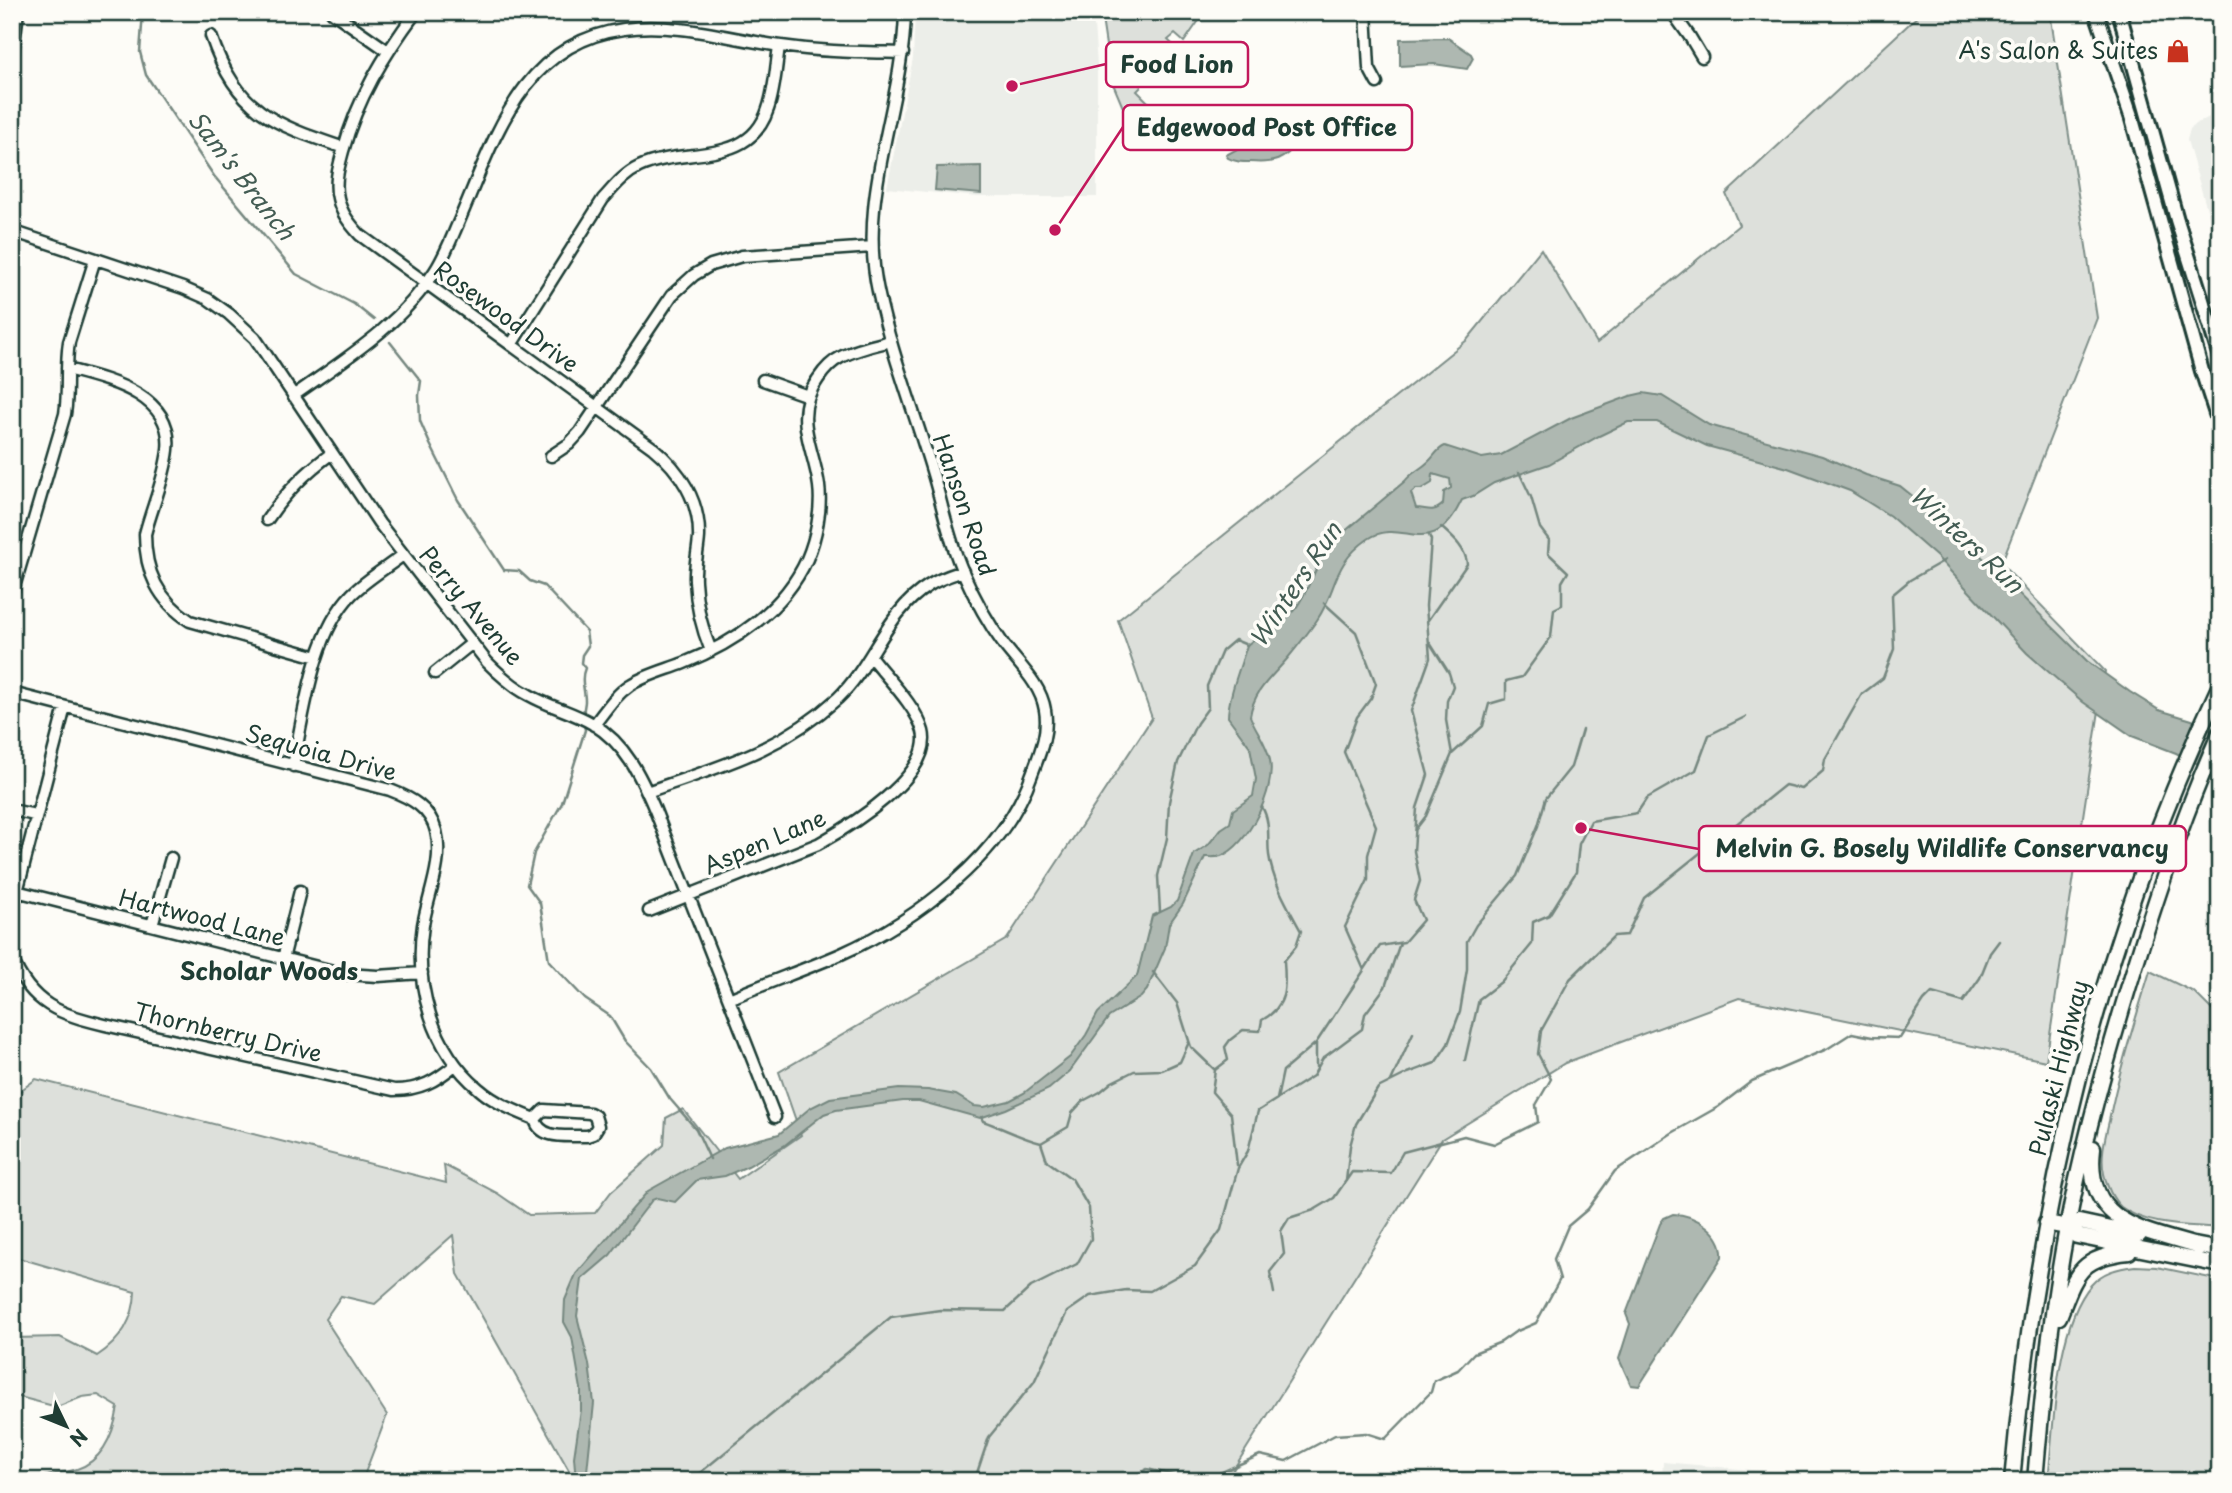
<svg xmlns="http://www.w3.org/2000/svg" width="2232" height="1493" font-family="'Playpen Sans',sans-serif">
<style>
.built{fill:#eceee9}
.green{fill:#dde0db;stroke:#7e8e88;stroke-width:2}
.water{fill:#aeb8b1;stroke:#75877f;stroke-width:2;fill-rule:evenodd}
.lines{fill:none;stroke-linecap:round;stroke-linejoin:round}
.stream{stroke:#75877f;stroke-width:2.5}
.minor-casing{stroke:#1f3d34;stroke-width:15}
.major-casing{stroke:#1f3d34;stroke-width:18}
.highway-casing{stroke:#1f3d34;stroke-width:19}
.minor{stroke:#fdfcf7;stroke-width:10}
.major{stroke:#fdfcf7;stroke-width:12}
.highway{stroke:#fdfcf7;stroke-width:14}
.labels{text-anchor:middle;stroke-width:7;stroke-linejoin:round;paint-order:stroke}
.poi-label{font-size:23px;fill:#1f3d34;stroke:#fdfcf7;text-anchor:end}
.street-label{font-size:23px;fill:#1f3d34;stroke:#fdfcf7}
.water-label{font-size:24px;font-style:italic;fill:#435c53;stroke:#fdfcf7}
.neighbourhood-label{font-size:24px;font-weight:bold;fill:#1f3d34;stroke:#fdfcf7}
.leader{fill:none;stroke:#c2185b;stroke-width:2.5}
.callout-dot{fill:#c2185b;stroke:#fdfcf7;stroke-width:2.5}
.callout{fill:#fdfcf7;stroke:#c2185b;stroke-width:2.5}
.callout-label{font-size:24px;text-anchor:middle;font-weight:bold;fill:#1f3d34}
</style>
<rect width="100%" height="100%" fill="#fdfcf7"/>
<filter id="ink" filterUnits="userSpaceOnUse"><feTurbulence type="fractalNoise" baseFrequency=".0143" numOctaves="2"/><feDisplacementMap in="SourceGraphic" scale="14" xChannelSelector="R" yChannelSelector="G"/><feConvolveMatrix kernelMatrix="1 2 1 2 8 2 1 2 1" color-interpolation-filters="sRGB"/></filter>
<g filter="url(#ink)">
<path class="built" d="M915 12H1093L1097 65V197H978L887 188 913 58Z
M2220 112V255L2187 140 2190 129 2195 124Z
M1663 1462 1786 1473 1785 1481H1614V1478L1662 1480Z"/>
<path class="green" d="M1101 12H1201L1198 16 1200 19 1184 42 1175 34 1168 40 1177 49 1170 55 1172 59 1168 62C1145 49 1135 65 1141 87L1137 91 1163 117 1169 114 1166 120 1188 142 1193 138 1196 141 1193 147C1182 147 1176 140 1167 135 1155 130 1144 129 1132 129L1111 79Z
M1922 12H2050L2097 318 2001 564 2105 671 2046 1061 1739 998 1565 1063 1442 1139 1226 1481H575L458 1274 453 1235 375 1304 341 1296 325 1319 387 1415 362 1481H34C50 1473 62 1474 77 1469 104 1460 114 1432 118 1407L98 1395 82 1397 57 1407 12 1395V1338L60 1337 97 1356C120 1341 134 1320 135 1292L12 1256V1097L36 1079 446 1183 444 1165 497 1193 529 1215 595 1213 611 1192 664 1145 666 1118 683 1109 738 1179 801 1135 779 1072 1007 939 1152 718 1118 620 1467 340 1541 249 1597 343 1739 225 1726 194Z
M2150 971 2194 992 2220 1018V1228C2188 1225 2148 1227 2121 1207 2113 1200 2106 1185 2104 1174 2100 1157 2105 1138 2109 1121 2119 1070 2135 1021 2150 971Z
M2135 1266 2157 1267 2220 1280V1481H2048C2054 1426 2055 1327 2091 1285 2102 1272 2118 1268 2135 1266Z"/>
<path class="water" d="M1448 38 1471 54 1473 58 1467 69 1434 64 1400 66V39Z
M1286 108C1300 113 1297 128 1298 141 1285 161 1273 164 1250 162 1242 162 1235 162 1228 158L1226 155 1239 148 1252 126Z
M981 166V194L935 190 937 167Z
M1643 393 1662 396 1709 425 1822 456 1866 475 1900 486 1920 502 1959 539 1977 552 2087 661 2130 692 2159 710 2192 720 2220 736V775L2176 753 2132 736 2083 702 2027 653 1937 557 1890 516 1850 491 1788 468 1707 446 1657 422H1628L1599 436 1549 464 1494 483 1473 496 1462 500C1431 565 1403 515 1368 539 1331 565 1338 589 1317 620 1308 633 1297 647 1287 659 1271 678 1254 690 1250 716 1256 731 1267 744 1270 760 1276 789 1248 846 1221 856 1215 858 1210 857 1205 857L1183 904 1169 924 1165 948 1147 990 1141 997 1109 1017 1070 1071 1049 1089 1006 1109 980 1118 919 1101H903L836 1110 824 1114 785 1145 748 1166 725 1176 697 1180 675 1202 657 1198 652 1200 610 1255 582 1279 577 1316 589 1364 594 1403 586 1481H576L574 1457 581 1410V1389L572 1337 564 1322 565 1300 576 1274 648 1191 725 1148 779 1134 810 1108 830 1098 899 1089 928 1090 956 1095 974 1106 984 1107 1009 1101 1024 1093 1070 1057 1086 1035 1098 1013 1137 976 1152 916 1171 907 1177 901 1194 854 1208 845 1221 829 1230 823 1233 810 1253 796 1256 779 1250 747 1228 717C1228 697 1241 665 1247 645 1263 631 1283 626 1296 608 1310 588 1316 563 1331 543L1405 481C1413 471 1420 470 1428 462 1435 456 1437 449 1445 446L1482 458 1501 455 1571 418 1630 396ZM1433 474 1450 479 1451 488 1444 492 1443 504C1433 514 1427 508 1416 508L1411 493 1416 489H1422L1432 483Z
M1673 1214C1695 1214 1724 1233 1722 1257L1639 1386 1631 1385 1619 1359 1630 1324 1626 1314 1660 1224 1664 1218Z"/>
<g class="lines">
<path class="stream" d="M143 12 140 52 146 75 214 176 296 274 354 304 374 320
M390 342 421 381 419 395 420 421 430 444 458 500 504 570 519 571 530 581 544 586 586 631 588 646 582 655 581 663 585 668C580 680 585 689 585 701 585 705 583 709 584 714
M1324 603 1356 632 1376 684 1371 698 1357 717 1344 752 1376 826 1368 855V880L1345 927 1364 970
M1428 620 1467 564C1466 548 1452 537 1441 527
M584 724 585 730 562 803 534 853 527 885 540 903 549 961 585 999 610 1016 625 1041 651 1068 670 1099 696 1129 710 1159
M1452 754 1483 726 1489 704 1506 699V681L1522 677 1551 637 1554 609 1562 605V582L1568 572 1548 553 1549 540 1540 528 1531 497 1519 472
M1416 829 1426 816 1452 754 1446 720 1447 701 1453 686 1449 673 1430 643
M1160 912 1158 876 1167 838 1169 802 1178 762 1197 723 1208 708 1207 686 1222 651 1235 640 1247 645
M1153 972 1177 1003 1191 1047 1215 1070 1212 1092 1231 1114 1237 1165
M1465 1060 1479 999 1501 982 1532 944 1533 922 1549 915 1576 872 1579 844 1591 821 1637 813 1647 798 1696 770 1709 735 1745 717
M1316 1067V1043
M1215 1070 1228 1060 1225 1047 1230 1040 1243 1030 1260 1031 1262 1020C1287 1007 1286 987 1284 961L1296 946 1301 931C1288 907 1273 883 1269 855 1267 839 1271 822 1262 807
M1391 1081 1413 1033
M1278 1098 1313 1076 1323 1058 1362 1029 1365 1014 1385 987 1400 943
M981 1117 983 1121C1003 1128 1021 1138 1041 1143L1068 1127 1072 1113 1083 1101 1100 1092 1112 1082 1134 1071 1162 1070 1180 1062 1189 1042
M1346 1181 1350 1146 1356 1124 1378 1088 1408 1073 1435 1063 1448 1044 1460 1012 1467 969V941L1476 925 1517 876 1538 826 1546 798 1571 767 1582 730
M1274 1293 1270 1272 1284 1254 1281 1231 1289 1218 1314 1210 1334 1198 1352 1172 1391 1173 1403 1152 1464 1136 1494 1144 1538 1122 1536 1105 1551 1079 1538 1054 1541 1031 1570 979 1614 936 1627 935 1644 898 1785 785 1802 789 1823 771 1825 759 1862 694 1883 678 1894 649 1892 595 1910 580 1945 560
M690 1481 891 1317 940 1310 1005 1311 1031 1287 1077 1264 1091 1239 1089 1208 1072 1179 1047 1161 1041 1143
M979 1481 976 1476 989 1437 1034 1382 1067 1312 1090 1296 1126 1290 1150 1291 1195 1266 1221 1230 1238 1168 1248 1151 1258 1111 1277 1099 1283 1071 1316 1043 1380 946 1404 942 1423 920 1414 900 1420 881 1414 851 1417 808 1428 775 1411 711 1430 658 1426 606 1431 540 1429 535
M1124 1481 1147 1469 1199 1481
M1202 1481 1260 1455 1286 1461 1335 1435 1366 1433 1385 1439 1431 1392 1434 1381 1458 1370 1474 1353 1501 1342 1515 1332 1536 1323 1560 1279 1554 1259 1568 1226 1588 1209 1615 1171 1672 1133 1718 1107 1752 1081 1827 1049 1852 1033 1872 1037 1900 1038 1924 1001 1932 993 1963 1002 1980 978 1990 953 1999 941"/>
<g class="minor-casing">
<path id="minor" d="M332 12 388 51
M416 12C384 55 357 99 343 151 339 166 334 182 338 198 341 213 350 224 360 235L653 448C680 470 700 501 699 537 698 552 694 567 695 581 696 605 702 629 711 651
M1366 12 1369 68 1377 83
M1672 12 1690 37 1702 57
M211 36C237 112 273 124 344 148
M12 59 18 12
M12 231 183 288 208 299 229 314 255 338 379 523 487 662C500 675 513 687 529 695 550 707 573 712 593 724 626 744 641 777 655 810L775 1117
M511 345 603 199C614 187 624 174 639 167 683 146 749 168 768 109 775 89 776 67 779 46
M67 369C108 380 174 394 168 450 165 478 152 507 145 534 145 572 158 600 190 621L317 657
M763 380 808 396
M293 396C345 359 401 325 435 271 444 257 450 242 456 228 493 145 518 43 624 29 677 22 730 39 781 46 822 52 862 52 903 53
M551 456 569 444 580 432 672 295 694 275 711 265 742 256 872 247
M267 520C286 492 305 473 332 453
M12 594 65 414C69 390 65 366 69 342L95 259
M435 673 471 644
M12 693 390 790C411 798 430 808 436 831 444 861 428 895 423 925 414 984 432 1050 479 1089 495 1103 515 1111 535 1119
M594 725C605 711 615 695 630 685 646 675 666 670 684 663 734 643 784 610 807 559 816 538 822 509 819 486 814 447 791 416 818 379 824 370 831 362 841 357 856 349 875 345 891 341
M293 766C304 713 313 633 352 594 367 579 386 568 403 555
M647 792C720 766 779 752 838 698 873 665 886 612 928 586 938 579 951 575 963 571
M12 810 35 815
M16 891 345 974 378 976 422 973
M12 911 65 707
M649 911 818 844C850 826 934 775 923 731 916 706 886 677 871 657
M152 925 171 858
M12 958C31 1005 60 1014 105 1025L394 1090C420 1090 436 1081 455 1065
M283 959 300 891
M729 999C766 983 804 970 841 954 917 920 1004 855 1032 774 1040 753 1049 732 1045 710 1041 684 1019 665 1004 645 988 623 974 597 963 572 949 541 943 507 933 474 915 413 891 353 878 291 857 195 903 107 905 12
M544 1110 590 1113 595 1116 598 1126 593 1134 587 1136C570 1135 540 1141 535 1119Z"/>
</g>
<g class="major-casing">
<path id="major" d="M2096 12 2132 119 2202 371 2220 426
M2119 12 2177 220 2220 357"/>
</g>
<g class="highway-casing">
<path id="highway" d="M2093 1148C2084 1224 2143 1230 2200 1247
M2046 1223 2073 1228 2079 1222 2139 1235
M2073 1228 2077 1236 2220 1265
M2194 1245 2220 1250
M2059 1317C2076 1274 2079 1257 2129 1252
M2012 1481C2037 1199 2099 942 2220 685
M2035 1481C2042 1396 2051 1312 2067 1228 2085 1133 2112 1039 2141 947 2165 872 2188 804 2220 733"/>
</g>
<use href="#minor" class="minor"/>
<use href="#major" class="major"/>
<use href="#highway" class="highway"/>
</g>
</g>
<defs>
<g id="shop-bare" transform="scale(1.89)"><path d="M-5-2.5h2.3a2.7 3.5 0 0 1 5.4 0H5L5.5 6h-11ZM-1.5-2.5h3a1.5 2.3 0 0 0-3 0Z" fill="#c8321e" stroke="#fdfcf7" stroke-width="2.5" paint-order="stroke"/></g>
</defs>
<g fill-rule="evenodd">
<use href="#shop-bare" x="2178" y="51"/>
</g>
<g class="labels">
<g class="poi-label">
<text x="2158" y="59">A's Salon &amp; Suites</text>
</g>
<g class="street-label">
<text transform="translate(506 317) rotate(36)" y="8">Rosewood Drive</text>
<text transform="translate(964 505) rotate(71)" y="8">Hanson Road</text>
<text transform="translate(471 606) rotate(50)" y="8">Perry Avenue</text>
<text transform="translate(321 753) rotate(15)" y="8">Sequoia Drive</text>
<text transform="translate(765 842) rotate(-23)" y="8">Aspen Lane</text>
<text transform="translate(202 918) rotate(14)" y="8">Hartwood Lane</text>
<text transform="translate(228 1033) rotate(13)" y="8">Thornberry Drive</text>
<text transform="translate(2059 1068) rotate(-76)" y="8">Pulaski Highway</text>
</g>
<g class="water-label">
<text transform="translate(241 176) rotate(52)" y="8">Sam's Branch</text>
<text transform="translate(1966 540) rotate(43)" y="8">Winters Run</text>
<text transform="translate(1296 585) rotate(-56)" y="8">Winters Run</text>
</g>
<g class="neighbourhood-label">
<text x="269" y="980">Scholar Woods</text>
</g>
</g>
<path class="leader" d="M1012 86L1106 64M1055 230L1123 127M1581 828L1699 849"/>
<g class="callout-dot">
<circle cx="1012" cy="86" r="7"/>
<circle cx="1055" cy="230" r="7"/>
<circle cx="1581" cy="828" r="7"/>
</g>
<g class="callout">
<rect x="1106" y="42" width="142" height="45" rx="7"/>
<rect x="1123" y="105" width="289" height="45" rx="7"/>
<rect x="1699" y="826" width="487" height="45" rx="7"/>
</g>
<g class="callout-label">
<text x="1177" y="73">Food Lion</text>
<text x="1267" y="136">Edgewood Post Office</text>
<text x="1942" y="857">Melvin G. Bosely Wildlife Conservancy</text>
</g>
<rect width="2232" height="1493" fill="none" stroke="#fdfcf7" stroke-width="42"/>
<rect x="21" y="21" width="2190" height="1451" fill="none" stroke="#1f3d34" stroke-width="2.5" filter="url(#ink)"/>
<g transform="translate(66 1426) rotate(133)" stroke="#fdfcf7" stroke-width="5" paint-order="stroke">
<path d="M0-5L12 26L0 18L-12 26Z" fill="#1f3d34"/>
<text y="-10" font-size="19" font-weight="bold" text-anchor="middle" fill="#1f3d34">N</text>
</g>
</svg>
